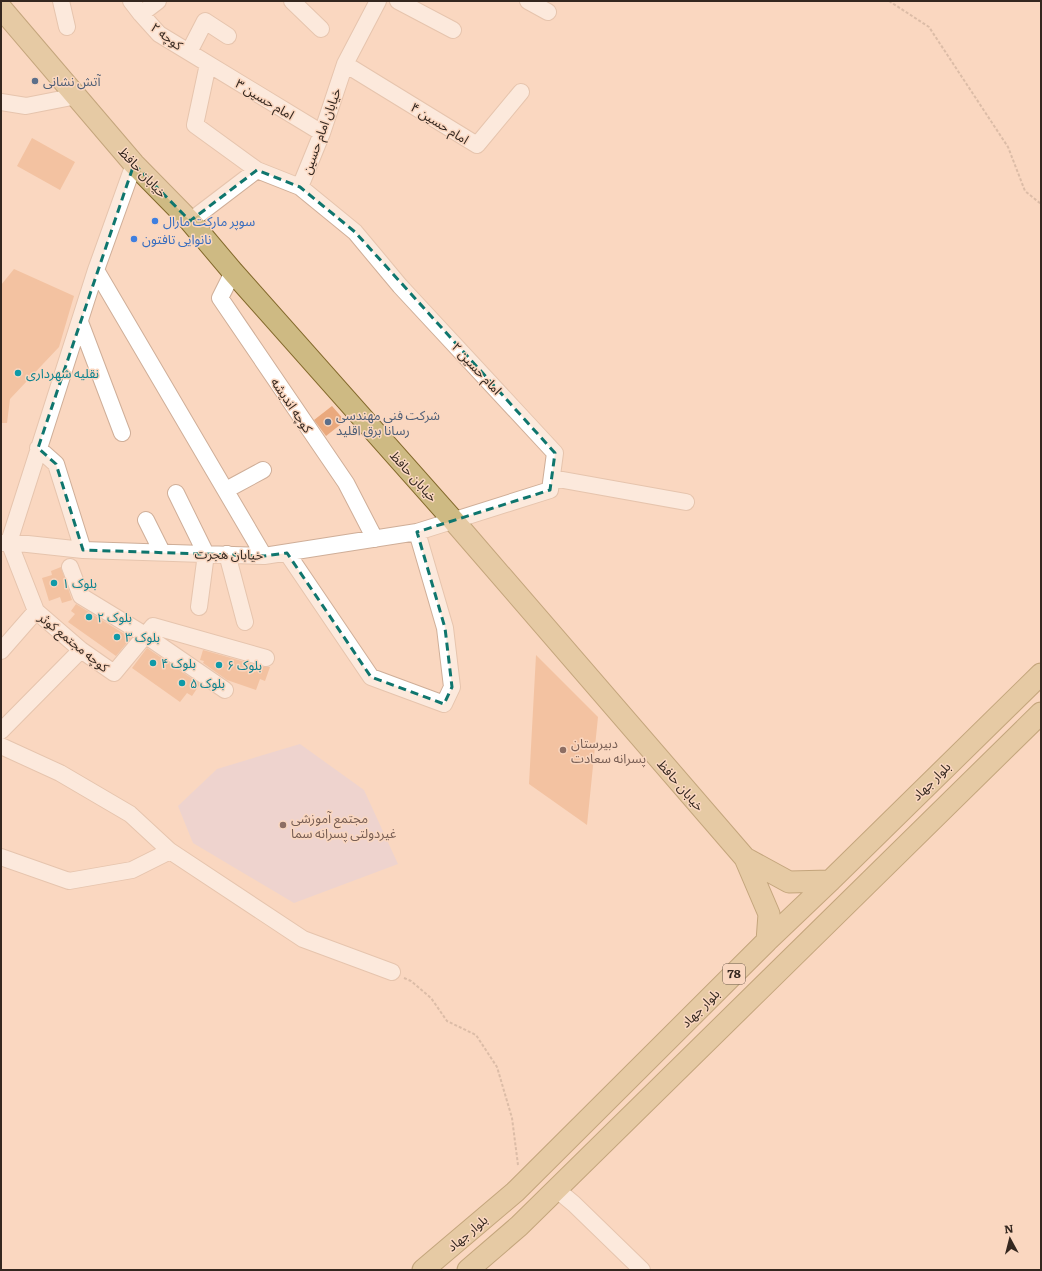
<svg xmlns="http://www.w3.org/2000/svg" width="1042" height="1271" font-family="Literata,'Noto Sans Arabic',serif">
<style>
.education{fill:#dfcfe1}
.building{fill:#eaa97d}
.lines{fill:none;stroke-linecap:round;stroke-linejoin:round}
.minor-casing{stroke:#cfae98;stroke-width:18}
.major-casing{stroke:#83692b;stroke-width:23}
.path{stroke:#b89c8a;stroke-width:2;stroke-dasharray:3 2;stroke-linecap:butt}
.minor{stroke:#fff;stroke-width:16}
.major{stroke:#ceba83;stroke-width:21}
.marked{fill:none;stroke:#0f766e;stroke-width:3;stroke-dasharray:8 5;stroke-linejoin:round}
.service-dot{fill:#5c6f8a;stroke:#fad7c0;stroke-width:1.5}
.shop-dot{fill:#3f7fe0;stroke:#fad7c0;stroke-width:1.5}
.culture-dot{fill:#0f9aa8;stroke:#fad7c0;stroke-width:1.5}
.education-dot{fill:#8d6e63;stroke:#fad7c0;stroke-width:1.5}
.labels{text-anchor:middle;stroke-width:3;stroke-linejoin:round;paint-order:stroke}
.shield{fill:#fad7c0;stroke:#6f5c4f;stroke-width:1}
.shield-label{font-size:12px;font-weight:bold;fill:#34271f}
.street-label{font-size:13px;fill:#34271f;stroke:#fad7c0}
.service-label{font-size:13px;fill:#4e5e75;stroke:#fad7c0;text-anchor:start}
.shop-label{font-size:13px;fill:#366cbe;stroke:#fad7c0;text-anchor:start}
.culture-label{font-size:13px;fill:#0d838f;stroke:#fad7c0;text-anchor:start}
.education-label{font-size:13px;fill:#785e54;stroke:#fad7c0;text-anchor:start}
</style>
<rect width="100%" height="100%" fill="#fad7c0"/>
<path class="education" d="M300 744 364 790 398 864 294 903 193 843 178 806 217 769Z"/>
<path class="building" d="M32 138 75 162 60 190 17 166Z
M14 269 74 296 59 347 10 399 7 423H1V285Z
M332 406 345 421 326 436 314 420Z
M61 567 72 600 62 603 60 597 49 601 42 578 52 575 51 571Z
M76 604 131 638 116 656 68 622 75 614 71 611Z
M147 648 200 684 192 696 187 693 180 702 132 668Z
M203 650 263 667H270L265 681 260 679 256 690 227 680 203 663 204 661 200 660Z
M536 655 598 717 587 825 529 784Z"/>
<g class="lines">
<g class="minor-casing">
<path id="minor" d="M61 1 67 27
M131 1 141 14 159 34 322 133
M292 1 321 29
M398 1 453 30
M528 1 548 12
M141 14 158 1
M189 52 205 21 228 36
M208 64 195 125 257 170
M345 64 477 145 521 92
M1 102 26 106 77 96
M134 164 96 270 9 542 36 611 81 650 114 673 153 626 266 658
M190 221 257 170 300 187 322 133 345 64 378 1
M96 270 264 556
M233 272 220 298 346 483 375 539
M80 322 122 433
M38 448 56 464 83 550
M552 478 686 502
M226 490 263 470
M176 493 206 554 199 607
M146 520 162 552
M1 543 9 542 83 550 264 556 417 532 550 490 555 453 400 286 355 232 300 187
M287 553 371 677 444 704 452 687 445 628 417 532
M227 554 245 622
M70 567 81 596 145 635 225 690
M1 651 36 611
M1 731 81 650
M1 746 60 773 130 814 170 851 303 939 392 972
M1 857 69 881 132 870 170 851
M556 1189 574 1204 642 1270"/>
</g>
<g class="major-casing">
<path id="major" d="M1 8 134 164 190 221 233 272 453 520 745 858 769 914 767 941
M745 858 789 882 830 881
M423 1270 515 1192 767 941 830 881 1041 674
M468 1270 519 1226 1041 713"/>
</g>
<path class="path" d="M889 1 929 27 1008 147 1025 191 1041 204
M404 978 411 981 431 998 447 1021 476 1035 497 1067 512 1118 518 1165"/>
<use href="#minor" class="minor"/>
<use href="#major" class="major"/>
</g>
<path d="M0 0H1042V1271H0ZM134 164 190 221 257 170 300 187 355 232 555 453 550 490 417 532 445 628 452 687 444 704 371 677 287 553 264 556 83 550 56 464 38 448Z" fill="#fad7c0" fill-opacity=".55" fill-rule="evenodd"/>
<path class="marked" d="M134 164 190 221 257 170 300 187 355 232 555 453 550 490 417 532 445 628 452 687 444 704 371 677 287 553 264 556 83 550 56 464 38 448Z"/>
<g class="service-dot">
<circle cx="35" cy="81" r="4"/>
<circle cx="328" cy="422" r="4"/>
</g>
<g class="shop-dot">
<circle cx="155" cy="221" r="4"/>
<circle cx="134" cy="239" r="4"/>
</g>
<g class="culture-dot">
<circle cx="18" cy="373" r="4"/>
<circle cx="54" cy="583" r="4"/>
<circle cx="89" cy="617" r="4"/>
<circle cx="117" cy="637" r="4"/>
<circle cx="153" cy="663" r="4"/>
<circle cx="219" cy="665" r="4"/>
<circle cx="182" cy="683" r="4"/>
</g>
<g class="education-dot">
<circle cx="563" cy="750" r="4"/>
<circle cx="283" cy="825" r="4"/>
</g>
<g class="labels">
<rect class="shield" x="723" y="964" width="22" height="20" rx="3"/>
<g class="shield-label">
<text x="734" y="978">78</text>
</g>
<g class="street-label">
<text transform="translate(167 36) rotate(37)" y="5">کوچه ۲</text>
<text transform="translate(265 99) rotate(31)" y="5">امام حسین ۳</text>
<text transform="translate(440 123) rotate(32)" y="5">امام حسین ۴</text>
<text transform="translate(321 131) rotate(-70)" y="5">خیابان امام حسین</text>
<text transform="translate(143 172) rotate(47)" y="5">خیابان حافظ</text>
<text transform="translate(477 368) rotate(47)" y="5">امام حسین ۲</text>
<text transform="translate(292 405) rotate(56)" y="5">کوچه اندیشه</text>
<text transform="translate(414 476) rotate(48)" y="5">خیابان حافظ</text>
<text transform="translate(229 554) rotate(1)" y="5">خیابان هجرت</text>
<text transform="translate(74 642) rotate(39)" y="5">کوچه مجتمع کوثر</text>
<text transform="translate(931 781) rotate(-45)" y="5">بلوار جهاد</text>
<text transform="translate(681 785) rotate(49)" y="5">خیابان حافظ</text>
<text transform="translate(700 1008) rotate(-45)" y="5">بلوار جهاد</text>
<text transform="translate(467 1233) rotate(-40)" y="5">بلوار جهاد</text>
</g>
<g class="service-label">
<text x="43" y="86">آتش نشانی</text>
<text x="336" y="420">شرکت فنی مهندسی<tspan x="336" dy="15">رسانا برق اقلید</tspan></text>
</g>
<g class="shop-label">
<text x="163" y="226">سوپر مارکت مارال</text>
<text x="142" y="244">نانوایی تافتون</text>
</g>
<g class="culture-label">
<text x="26" y="378">نقلیه شهرداری</text>
<text x="62" y="588">بلوک ۱</text>
<text x="97" y="622">بلوک ۲</text>
<text x="125" y="642">بلوک ۳</text>
<text x="161" y="668">بلوک ۴</text>
<text x="227" y="670">بلوک ۶</text>
<text x="190" y="688">بلوک ۵</text>
</g>
<g class="education-label">
<text x="571" y="748">دبیرستان<tspan x="571" dy="15">پسرانه سعادت</tspan></text>
<text x="291" y="823">مجتمع آموزشی<tspan x="291" dy="15">غیردولتی پسرانه سما</tspan></text>
</g>
</g>
<rect width="1042" height="1271" fill="none" stroke="#34271f" stroke-width="4"/>
<g transform="translate(1010 1239) rotate(353)" stroke="#fad7c0" stroke-width="3" paint-order="stroke">
<path d="M0-3L7 15L0 10L-7 15Z" fill="#34271f"/>
<text y="-6" font-size="11" font-weight="bold" text-anchor="middle" fill="#34271f">N</text>
</g>
</svg>
